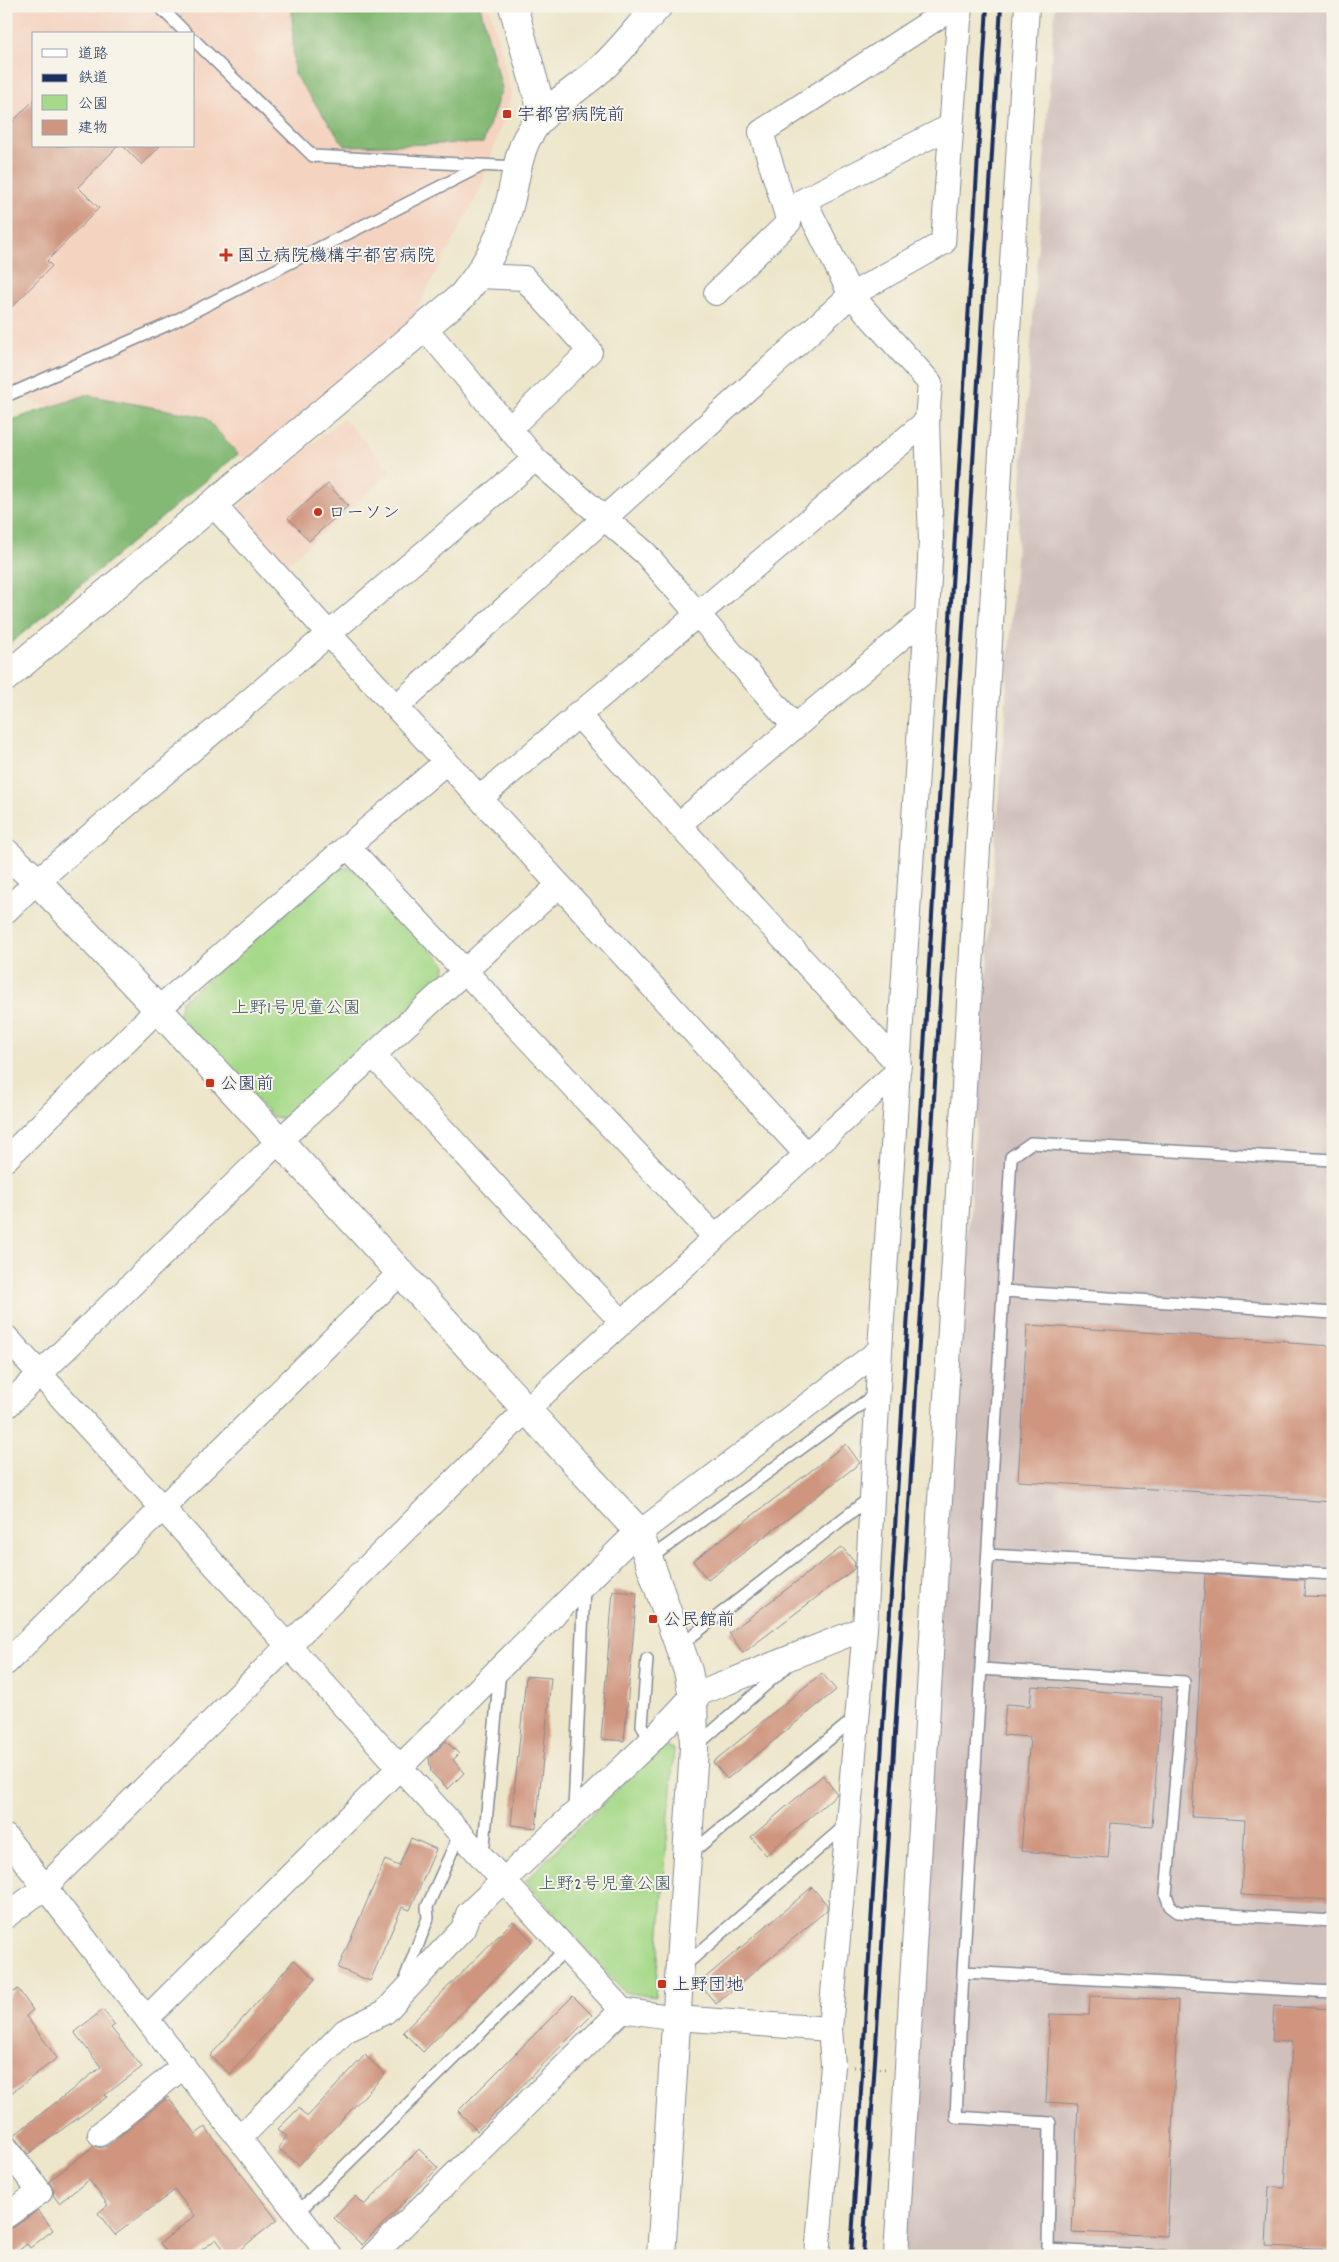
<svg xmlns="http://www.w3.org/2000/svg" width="1339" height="2262" font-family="Dekko,'Klee One',sans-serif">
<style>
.built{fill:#f4d3c0;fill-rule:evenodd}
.industrial{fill:#d0c0bc}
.green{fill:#a6d989;stroke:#608474}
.forest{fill:#84b975;stroke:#50746a}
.building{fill:#cf957f}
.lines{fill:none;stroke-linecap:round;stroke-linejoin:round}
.lane-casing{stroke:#848a94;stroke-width:14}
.street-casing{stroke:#848a94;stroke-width:26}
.secondary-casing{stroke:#848a94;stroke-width:30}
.path{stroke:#848a94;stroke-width:3;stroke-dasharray:1 4;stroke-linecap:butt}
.lane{stroke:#fff;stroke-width:11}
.street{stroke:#fff;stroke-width:24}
.secondary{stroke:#fff;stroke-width:28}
.rail{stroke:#1b2f5e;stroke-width:4}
.poi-dot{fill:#c8321e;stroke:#f7f3e8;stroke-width:2}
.labels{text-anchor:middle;stroke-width:4;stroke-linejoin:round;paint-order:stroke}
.poi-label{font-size:18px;fill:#1b2f5e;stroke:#f7f3e8;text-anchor:start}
.park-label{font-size:18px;fill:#3e5a69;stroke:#f7f3e8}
</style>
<rect width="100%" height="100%" fill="#f7f3e8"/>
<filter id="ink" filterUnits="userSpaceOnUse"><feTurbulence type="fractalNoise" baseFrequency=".02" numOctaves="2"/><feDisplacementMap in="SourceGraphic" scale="10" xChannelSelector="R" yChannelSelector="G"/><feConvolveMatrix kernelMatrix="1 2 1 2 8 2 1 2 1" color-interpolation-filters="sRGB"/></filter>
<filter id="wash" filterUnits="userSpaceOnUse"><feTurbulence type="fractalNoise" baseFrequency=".0096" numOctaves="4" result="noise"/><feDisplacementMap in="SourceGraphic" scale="20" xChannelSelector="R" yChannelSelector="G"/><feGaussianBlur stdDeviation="1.12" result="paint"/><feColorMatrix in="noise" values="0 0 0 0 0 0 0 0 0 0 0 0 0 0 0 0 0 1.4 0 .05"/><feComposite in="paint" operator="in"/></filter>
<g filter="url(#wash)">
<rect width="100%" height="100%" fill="#ede6cb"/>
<path class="built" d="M6 6H489L512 93 479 192 412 318 261 462 6 395ZM34 34H194V146H34Z
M343 418 392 472 281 569 238 523V508Z"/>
<path class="industrial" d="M1055 6H1333V2256H896Z"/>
<path class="green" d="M339 867 354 869 445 964 444 978 290 1119 274 1118 178 1016 182 1001Z
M662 1745 674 1749 655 1997 624 1992 525 1881Z"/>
<path class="forest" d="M292 6H480L502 88 483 143 345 146 294 74Z
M86 395 205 417 238 454 6 647V422Z"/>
<g id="blocks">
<path class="building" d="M34 100V146H118L78 187 99 208 47 261 52 266 6 313V128Z
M123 146H160L142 165Z
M328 484 348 506 309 541 288 518Z
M1027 1325 1289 1341V1343L1333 1346V1502L1288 1499V1497L1018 1481Z
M846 1444 860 1463 708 1580 693 1561Z
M842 1547 855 1563 854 1569 743 1653 729 1633Z
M1205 1574 1305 1580 1304 1596 1333 1597V1900L1241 1895 1245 1820 1192 1817Z
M613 1591 637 1593 624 1741 601 1739Z
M822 1673 836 1690 727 1779 713 1762Z
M526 1676 551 1678 536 1828 511 1825Z
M1032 1686 1162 1696 1152 1826 1111 1823 1108 1858 1021 1851 1030 1737 1003 1735 1006 1704 1030 1706Z
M446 1741 459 1754 453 1760 464 1773 448 1789 431 1772 429 1758Z
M823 1775 837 1794 766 1855 751 1837Z
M411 1838 436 1849 410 1910 402 1907 370 1981 338 1968 385 1860 399 1866Z
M812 1887 827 1905V1910L716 2004 699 1983Z
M513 1921 532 1941 423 2052 403 2032Z
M294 1960 315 1979 230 2074 210 2056Z
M18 1989 33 2010 26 2016 57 2058 6 2097V1998Z
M573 1996 592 2015 477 2131 458 2111Z
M1090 1996 1178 2000 1167 2236 1072 2232 1078 2104 1046 2102 1050 2014 1089 2015Z
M1274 2006 1333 2009V2249L1266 2246 1269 2187 1284 2188 1292 2042 1272 2041Z
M103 2010 115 2025 111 2028 142 2067 105 2095 107 2097 28 2154 13 2136 101 2067 74 2032Z
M365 2055 385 2074 299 2165 278 2148 287 2136 278 2129 299 2108 307 2117Z
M168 2097 196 2134 205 2127 277 2220 232 2256H229L216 2239 194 2256H170L160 2243 195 2216 175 2190 115 2235 98 2213 108 2205 89 2180 59 2203 53 2195 54 2190 49 2181 94 2146 102 2148 109 2145Z
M419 2149 438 2168 362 2245 334 2218 355 2196 364 2205Z
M38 2210 53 2230 30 2248 27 2244 12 2256H6V2230L14 2227Z"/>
</g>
</g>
<g filter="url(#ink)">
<use href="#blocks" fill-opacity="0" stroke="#848a94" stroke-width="1"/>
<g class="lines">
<g class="lane-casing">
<path id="lane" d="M159 6 187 34
M194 40 313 156 518 167
M6 396 169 324 481 166
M1333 1160 1031 1143 1011 1157 963 1972 1333 1992
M1004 1291 1333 1313
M988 1555 1333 1574
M649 1559 877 1393
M679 1646 871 1497
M647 1659 642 1725 650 1742
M981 1669 1184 1682 1166 1895 1170 1906 1178 1912 1333 1921
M697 1745 786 1667
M574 1810 584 1587
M690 1854 855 1718
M483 1856 500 1670
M684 1966 847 1824
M963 1972 956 2117 1050 2123 1048 2250 1164 2256
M406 1985V1976L428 1918 427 1907 460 1833
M297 2213 566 1949"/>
</g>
<g class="street-casing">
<path id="street" d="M479 276 524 278 590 351 509 429
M716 293 789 222 761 132 955 6
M425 328 535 459 645 553 795 727
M213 504 329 634 806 1154
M396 707 851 295 943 243 960 6
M577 714 899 1065
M480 798 927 421
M678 825 927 616
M348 847 715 1237
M6 911 37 881 535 459
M373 1055 622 1322
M6 1159 158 1009 446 762
M6 1337C210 1562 416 1786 622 2010L677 2018 830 2029
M6 1407 278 1142 559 885
M6 1663 400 1273
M6 1837 330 2256
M6 1916 44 1888 526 1410 898 1071 899 1065
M147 2018 627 1542 880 1350
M100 2134 184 2066
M240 2138 345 2031 385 2012 463 1929 468 1914 650 1742 693 1696 865 1628
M6 2148 40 2192 6 2216
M372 2256 622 2010
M817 2256 833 2065 830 2029 865 1628 880 1350 927 616 931 541 927 421 930 383 851 295 804 200 951 126
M896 2256 1027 6"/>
</g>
<g class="secondary-casing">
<path id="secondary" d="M513 6 543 115
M6 677 462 296C484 270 501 240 509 206 515 185 516 161 526 140 543 106 578 91 605 65 624 47 640 25 658 6
M6 853 37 881 158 1009 639 1532 688 1671 693 1696 694 1748 661 2256"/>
</g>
<path class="path" d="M854 2067 885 2069"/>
<use href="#lane" class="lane"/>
<use href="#street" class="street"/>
<use href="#secondary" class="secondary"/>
<path class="rail" d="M851 2256 987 6
M863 2256 1001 6"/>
</g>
</g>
<g class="poi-dot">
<rect x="502" y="109" width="10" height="10" rx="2.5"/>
<path d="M223.5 247.5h5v5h5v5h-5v5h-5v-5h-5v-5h5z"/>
<circle cx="318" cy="512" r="5"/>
<rect x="205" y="1078" width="10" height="10" rx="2.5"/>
<rect x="648" y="1614" width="10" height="10" rx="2.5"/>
<rect x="657" y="1979" width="10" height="10" rx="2.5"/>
</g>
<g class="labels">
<g class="poi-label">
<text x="517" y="120">宇都宮病院前</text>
<text x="237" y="261">国立病院機構宇都宮病院</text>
<text x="328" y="518">ローソン</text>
<text x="220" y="1089">公園前</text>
<text x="663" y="1625">公民館前</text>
<text x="672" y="1990">上野団地</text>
</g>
<g class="park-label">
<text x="296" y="1013">上野1号児童公園</text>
<text x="605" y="1889">上野2号児童公園</text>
</g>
</g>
<rect width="1339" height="2262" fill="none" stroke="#f7f3e8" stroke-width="25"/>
<rect x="32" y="32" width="162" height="115" fill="#f7f3e8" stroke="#9fa5b1"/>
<rect x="42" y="49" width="25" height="8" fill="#ffffff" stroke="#9fa5b1"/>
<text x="78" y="58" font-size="15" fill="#1b2f5e">道路</text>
<rect x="42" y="74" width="25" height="8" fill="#1b2f5e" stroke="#9fa5b1"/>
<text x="78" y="82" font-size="15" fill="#1b2f5e">鉄道</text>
<rect x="42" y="95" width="25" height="15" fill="#a6d989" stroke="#9fa5b1"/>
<text x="78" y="108" font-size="15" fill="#1b2f5e">公園</text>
<rect x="42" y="120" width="25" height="15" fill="#cf957f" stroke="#9fa5b1"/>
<text x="78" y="132" font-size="15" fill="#1b2f5e">建物</text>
</svg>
